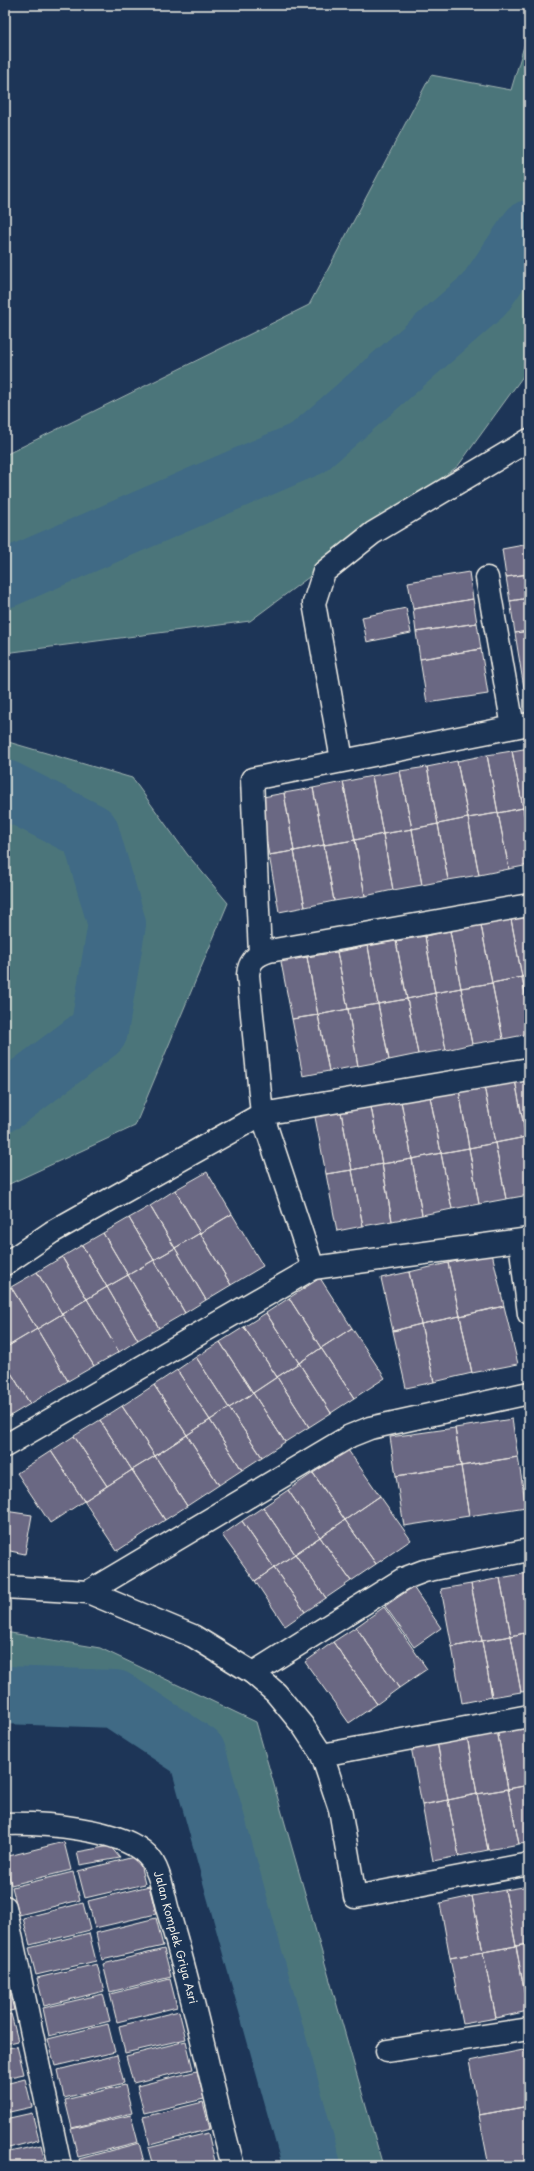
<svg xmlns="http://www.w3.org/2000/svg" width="534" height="2171" font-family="'Playpen Sans',sans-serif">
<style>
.green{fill:#4c757a;stroke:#a0b3b1}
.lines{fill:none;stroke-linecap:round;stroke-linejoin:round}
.river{stroke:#3f6b85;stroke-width:58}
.building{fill:#6b6783;stroke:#f4f1e8}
.minor-casing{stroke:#f4f1e8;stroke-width:25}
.minor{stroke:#1d3557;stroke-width:22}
.labels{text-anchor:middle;stroke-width:4;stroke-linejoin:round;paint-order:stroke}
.street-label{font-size:11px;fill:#f4f1e8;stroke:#1d3557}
</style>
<rect width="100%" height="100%" fill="#1d3557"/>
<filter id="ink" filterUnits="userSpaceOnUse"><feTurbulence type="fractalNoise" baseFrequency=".025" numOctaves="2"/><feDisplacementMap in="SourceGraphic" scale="8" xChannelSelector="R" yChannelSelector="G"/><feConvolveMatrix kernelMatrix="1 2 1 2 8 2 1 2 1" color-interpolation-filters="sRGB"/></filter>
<g filter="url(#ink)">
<path class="green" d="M529 29V368L458 466 250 621 5 653V455L309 305 431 75 511 90Z
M5 741 132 778 187 854 228 903 135 1126 5 1186Z
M5 1632 100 1648 256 1722 383 2166H313L247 1936 197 1753 115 1699 5 1702Z"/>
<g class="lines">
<path class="river" d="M5 579 308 448 484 295 529 229
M5 789 90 832 117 924 99 1031 5 1102
M5 1695 115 1699 197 1753 312 2166"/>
</g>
<path class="building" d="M529 544V574L506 577 502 549Z
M469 572 473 599 413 609 408 582Z
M529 574V598L510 601 506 577Z
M529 598V631L515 633 510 601Z
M473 599 477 623 416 632 413 609Z
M406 608 411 633 367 642 362 617Z
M477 623 481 649 420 659 416 632Z
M529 631V687L524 688 515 633Z
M481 649 488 694 427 703 420 659Z
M529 748V807L523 808 512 751Z
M512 751 523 808 498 813 487 755Z
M487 755 498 813 468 818 457 761Z
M457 761 468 818 438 824 427 767Z
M427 767 438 824 412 829 400 771Z
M400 771 412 829 383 834 372 776Z
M372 776 383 834 355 840 343 782Z
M343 782 355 840 324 845 313 788Z
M313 788 324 845 294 851 284 793Z
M284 793 294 851 269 855 258 798Z
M529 807V839L523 808Z
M523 808 529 839V865L509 869 498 813Z
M498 813 509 869 479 875 468 818Z
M468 818 479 875 448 880 438 824Z
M438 824 448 880 422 885 412 829Z
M412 829 422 885 393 890 383 834Z
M383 834 393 890 365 896 355 840Z
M355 840 365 896 334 901 324 845Z
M324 845 334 901 305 907 294 851Z
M294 851 305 907 279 912 269 855Z
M529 916V976L522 977 511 919Z
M511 919 522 977 492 983 481 925Z
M481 925 492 983 461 988 450 931Z
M450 931 461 988 435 993 425 936Z
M425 936 435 993 407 999 396 941Z
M396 941 407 999 378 1004 368 946Z
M368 946 378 1004 348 1009 337 952Z
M337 952 348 1009 318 1015 307 957Z
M307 957 318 1015 292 1019 281 962Z
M529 976V1016L522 977Z
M522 977 529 1016V1034L503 1039 492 983Z
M492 983 503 1039 472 1044 461 988Z
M461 988 472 1044 446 1050 435 993Z
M435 993 446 1050 418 1054 407 999Z
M407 999 418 1054 389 1060 378 1004Z
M378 1004 389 1060 358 1066 348 1009Z
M348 1009 358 1066 329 1071 318 1015Z
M318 1015 329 1071 303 1076 292 1019Z
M529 1077V1137H526L515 1080Z
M515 1080 526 1137 495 1143 484 1086Z
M484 1086 495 1143 469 1148 459 1090Z
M459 1090 469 1148 441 1153 430 1096Z
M430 1096 441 1153 412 1159 401 1101Z
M401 1101 412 1159 382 1164 371 1107Z
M371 1107 382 1164 352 1170 341 1112Z
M341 1112 352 1170 326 1174 315 1117Z
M526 1137 529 1152V1195L506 1199 495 1143Z
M495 1143 506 1199 479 1204 469 1148Z
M469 1148 479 1204 452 1209 441 1153Z
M441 1153 452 1209 422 1215 412 1159Z
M412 1159 422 1215 392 1221 382 1164Z
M382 1164 392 1221 363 1226 352 1170Z
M352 1170 363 1226 337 1231 326 1174Z
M207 1172 232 1214 200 1233 175 1190Z
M175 1190 200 1233 175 1248 150 1206Z
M150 1206 175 1248 154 1260 129 1218Z
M232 1214 263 1266 231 1285 200 1233Z
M129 1218 154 1260 128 1275 103 1233Z
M103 1233 128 1275 107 1287 82 1245Z
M200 1233 231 1285 206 1300 175 1248Z
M82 1245 107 1287 87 1299 62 1257Z
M175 1248 206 1300 185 1313 154 1260Z
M492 1253 504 1306 460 1316 448 1263Z
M62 1257 87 1299 62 1314 37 1272Z
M154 1260 185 1313 159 1328 128 1275Z
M448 1263 460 1316 421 1324 409 1272Z
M37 1272 62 1314 37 1329 11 1287Z
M409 1272 421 1324 393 1331 381 1278Z
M128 1275 159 1328 138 1340 107 1287Z
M320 1278 352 1328 321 1348 289 1298Z
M11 1287 37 1329 5 1348V1290Z
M107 1287 138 1340 119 1352 87 1299Z
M289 1298 321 1348 299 1363 266 1313Z
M87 1299 119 1352 94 1366 62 1314Z
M504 1306 518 1364 472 1373 460 1316Z
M266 1313 299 1363 277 1377 244 1327Z
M62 1314 94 1366 68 1381 37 1329Z
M460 1316 472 1373 434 1382 421 1324Z
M421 1324 434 1382 406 1388 393 1331Z
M244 1327 277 1377 253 1393 220 1342Z
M352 1328 385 1378 354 1398 321 1348Z
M37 1329 68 1381 30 1404 5 1363V1348Z
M220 1342 253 1393 229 1408 196 1357Z
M321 1348 354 1398 331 1413 299 1363Z
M196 1357 229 1408 210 1420 177 1370Z
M5 1363 30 1404 5 1419Z
M299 1363 331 1413 309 1427 277 1377Z
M177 1370 210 1420 187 1435 154 1385Z
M277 1377 309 1427 285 1442 253 1393Z
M154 1385 187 1435 155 1456 122 1406Z
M253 1393 285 1442 262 1457 229 1408Z
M122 1406 155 1456 132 1470 100 1420Z
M229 1408 262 1457 242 1470 210 1420Z
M512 1419 518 1457 461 1466 455 1428Z
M100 1420 132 1470 107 1486 74 1436Z
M210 1420 242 1470 219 1485 187 1435Z
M455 1428 461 1466 396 1476 390 1437Z
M187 1435 219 1485 187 1506 155 1456Z
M74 1436 107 1486 84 1501 51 1451Z
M348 1450 380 1496 345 1520 313 1473Z
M51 1451 84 1501 50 1523 17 1473Z
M155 1456 187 1506 165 1520 132 1470Z
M518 1457 526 1507 469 1516 461 1466Z
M461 1466 469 1516 404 1526 396 1476Z
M132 1470 165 1520 117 1551 84 1501Z
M313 1473 345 1520 320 1537 288 1490Z
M288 1490 320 1537 295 1554 263 1507Z
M380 1496 411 1540 376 1564 345 1520Z
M263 1507 295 1554 274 1568 242 1521Z
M5 1511 32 1515 25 1554 5 1550Z
M345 1520 376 1564 351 1581 320 1537Z
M242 1521 274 1568 255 1581 222 1535Z
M320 1537 351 1581 326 1598 295 1554Z
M295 1554 326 1598 305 1612 274 1568Z
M274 1568 305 1612 285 1626 255 1581Z
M528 1573 529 1632 511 1636 500 1578Z
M500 1578 511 1636 482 1641 471 1584Z
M471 1584 482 1641 452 1647 441 1589Z
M413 1587 441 1628 414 1647 385 1606Z
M384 1607 427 1669 399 1688 356 1627Z
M356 1627 399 1688 377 1704 333 1642Z
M529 1632V1691L521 1692 511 1636Z
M511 1636 521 1692 492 1697 482 1641Z
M482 1641 492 1697 462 1703 452 1647Z
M333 1642 377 1704 349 1723 305 1662Z
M526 1726 529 1743V1785L508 1789 497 1730Z
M497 1730 508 1789 477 1794 467 1736Z
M467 1736 477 1794 448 1800 437 1742Z
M437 1742 448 1800 422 1805 411 1747Z
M529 1785V1843L519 1844 508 1789Z
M508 1789 519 1844 488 1850 477 1794Z
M477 1794 488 1850 459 1856 448 1800Z
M448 1800 459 1856 433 1861 422 1805Z
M64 1842 71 1870 11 1885 5 1857Z
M110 1846 120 1858 80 1865 77 1852Z
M138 1856 145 1884 85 1898 78 1871Z
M73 1872 80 1900 19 1915 12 1887Z
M149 1886 156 1914 95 1928 88 1901Z
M529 1886V1944L516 1946 505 1890Z
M505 1890 516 1946 483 1952 472 1896Z
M472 1896 483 1952 450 1958 440 1903Z
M83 1903 90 1930 30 1945 23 1918Z
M156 1918 163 1946 102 1960 96 1933Z
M89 1933 96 1961 36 1975 29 1948Z
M529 1944V2011H528L516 1946Z
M516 1946 528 2011 496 2018 483 1952Z
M164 1949 171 1977 110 1992 103 1964Z
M483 1952 496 2018 463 2024 450 1958Z
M97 1964 104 1991 44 2006 37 1978Z
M170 1979 177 2007 117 2022 110 1994Z
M7 1982 14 2010 5 2012V1983Z
M103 1994 110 2021 49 2036 43 2008Z
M179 2011 186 2039 125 2053 119 2026Z
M11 2014 18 2041 5 2044V2015Z
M108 2024 115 2052 55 2066 48 2039Z
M186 2041 193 2069 133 2083 126 2056Z
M17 2046 24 2074 5 2078V2049Z
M528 2049 529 2106 479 2115 469 2061Z
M117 2055 124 2083 64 2098 58 2070Z
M197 2071 204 2099 144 2113 137 2086Z
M25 2079 32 2107 5 2113V2084Z
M125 2085 132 2113 72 2128 65 2100Z
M203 2102 210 2129 150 2145 143 2117Z
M529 2106V2163L511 2166H489L479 2115Z
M32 2113 39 2140 5 2149V2119Z
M131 2115 138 2142 78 2157 71 2129Z
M208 2133 215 2161 193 2166H153L148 2148Z
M139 2143 145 2166H81L79 2159Z
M41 2145 46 2166H5V2153Z"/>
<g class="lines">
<g class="minor-casing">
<g id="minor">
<path d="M487 578 513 727"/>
<path d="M342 760 314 603 324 572 373 533 529 440"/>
<path d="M260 954 252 779 529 724"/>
<path d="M520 1241 529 1314"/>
<path d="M5 1264 52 1232 262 1114 529 1069"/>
<path d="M313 1268 262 1114 248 975C249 961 256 955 269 951L529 905"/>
<path d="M5 1446 313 1268 529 1239"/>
<path d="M5 1587 88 1592 193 1636 253 1673 276 1693 303 1726 322 1755 340 1809 355 1897 529 1864"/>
<path d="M88 1592 350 1436 370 1428 529 1393"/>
<path d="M253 1673 403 1579 424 1571 529 1550"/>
<path d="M322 1755 529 1716"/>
<path id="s1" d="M5 1824C41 1823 121 1828 147 1855 160 1868 163 1893 168 1911 194 1995 210 2081 233 2166"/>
<path d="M5 1907 60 2166"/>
<path d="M387 2051 529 2029"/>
</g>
</g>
<use href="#minor" class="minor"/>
</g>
</g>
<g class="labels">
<g class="street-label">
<text dy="4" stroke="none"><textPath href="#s1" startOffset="236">Jalan Komplek Griya Asri</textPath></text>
</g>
</g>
<rect width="534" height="2171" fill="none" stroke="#1d3557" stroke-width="20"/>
<rect x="10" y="10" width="514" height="2151" fill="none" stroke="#f4f1e8" stroke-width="1.5" filter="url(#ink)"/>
</svg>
